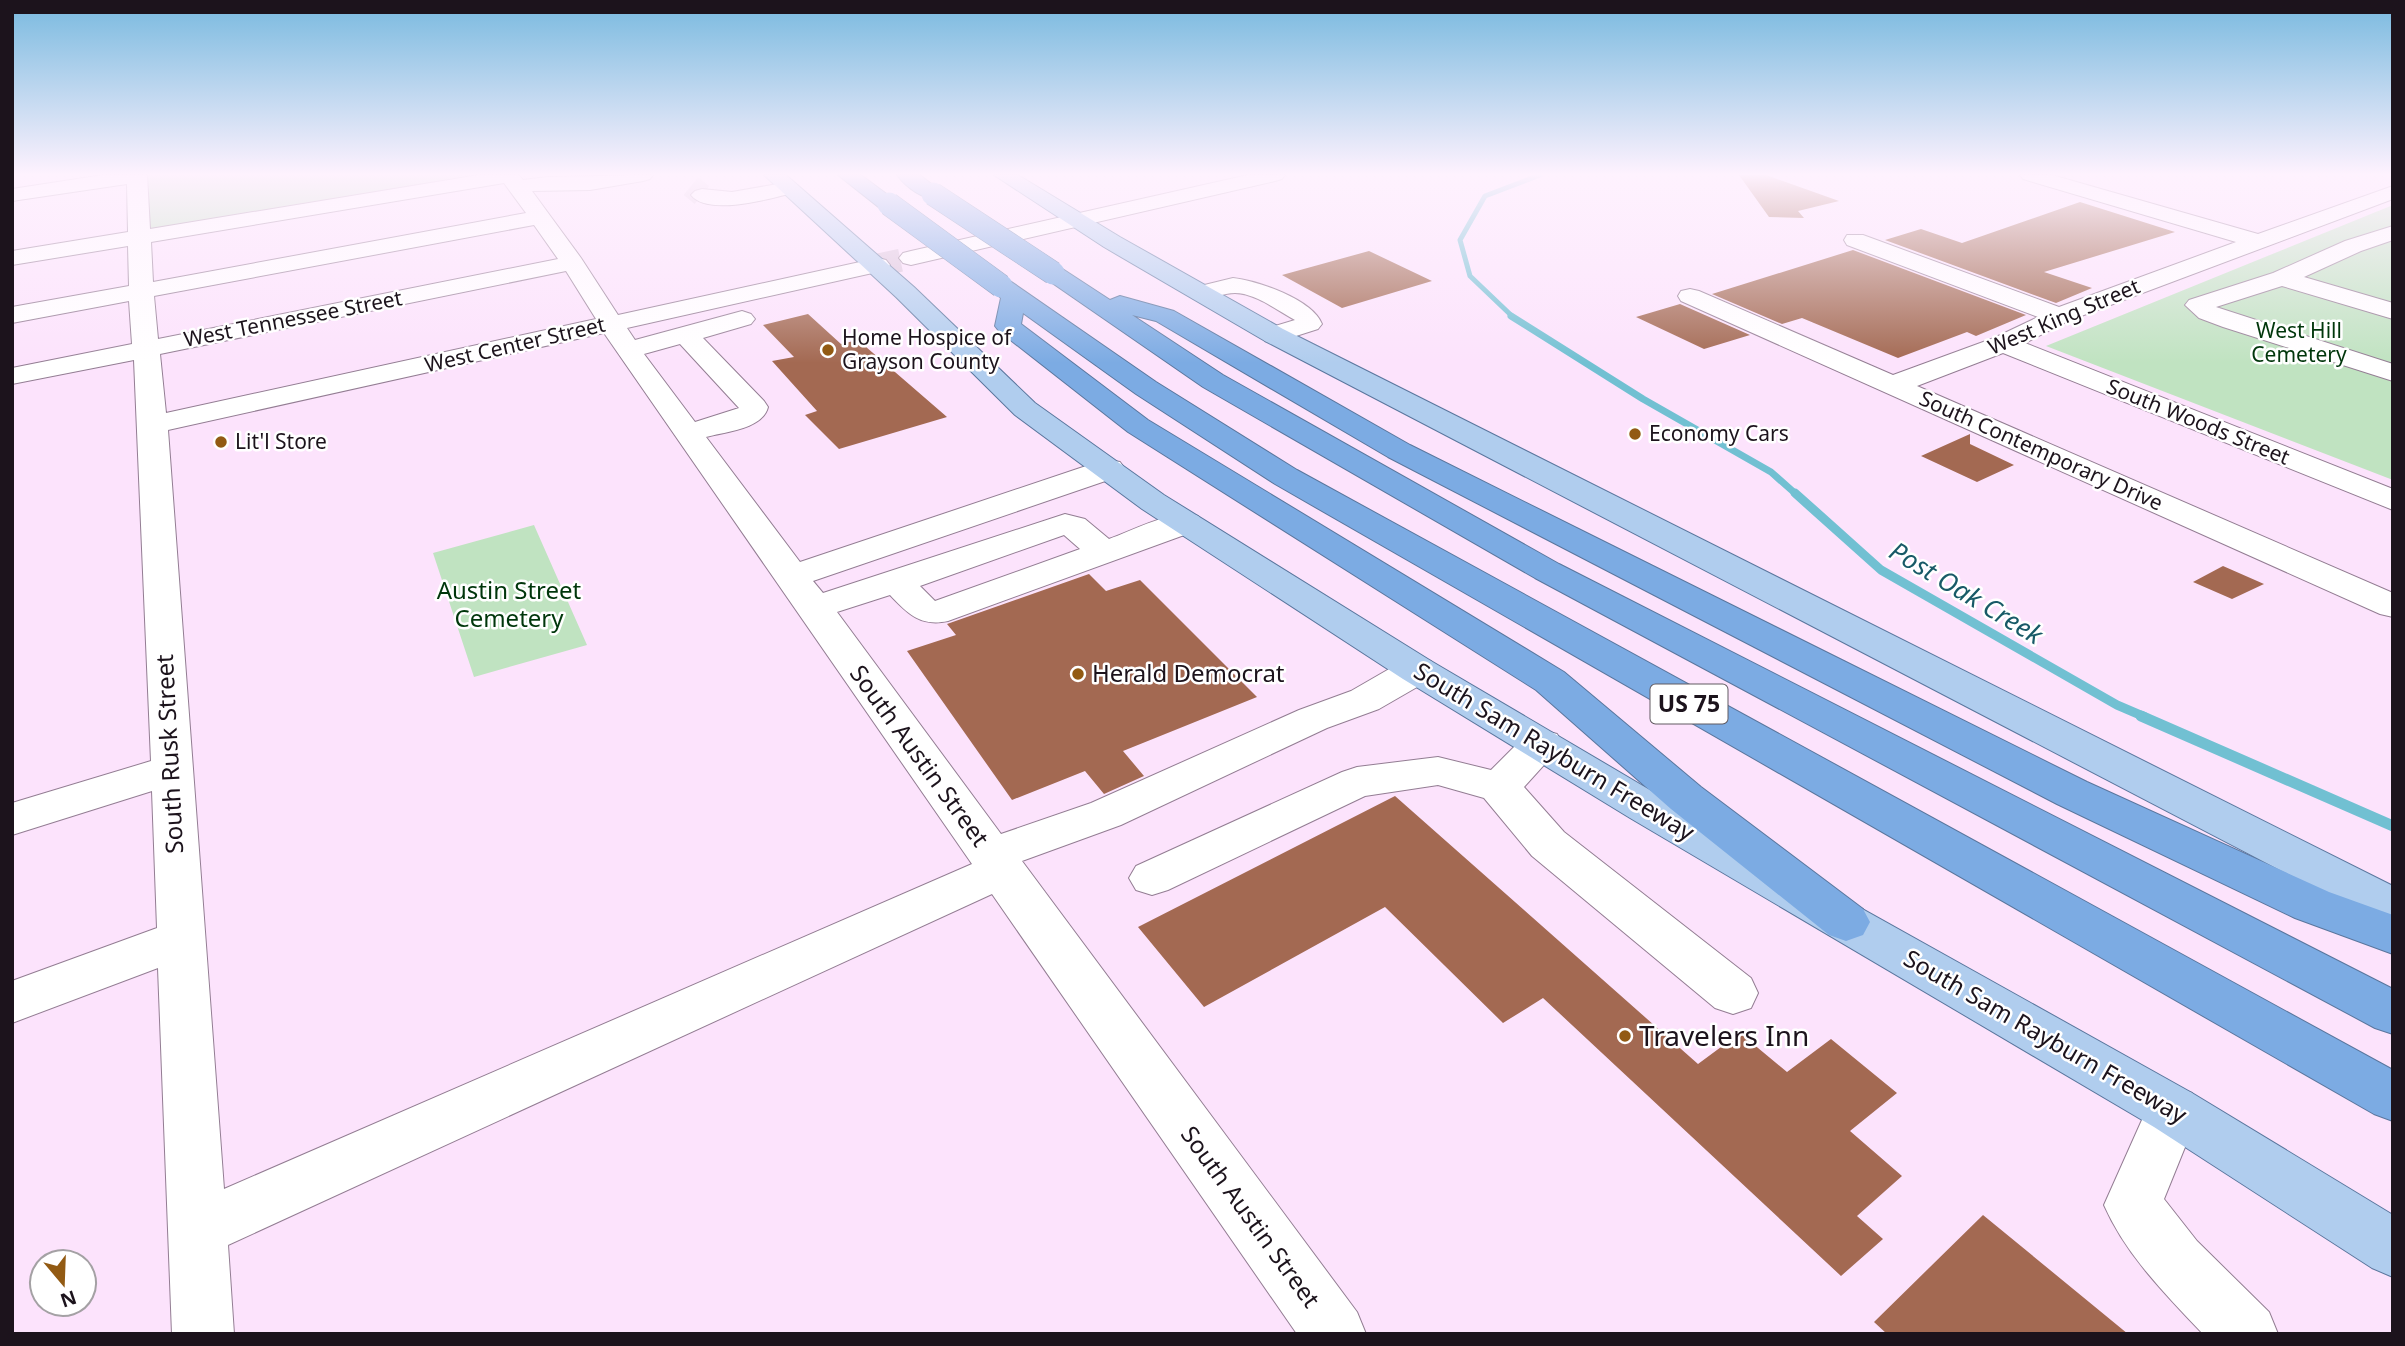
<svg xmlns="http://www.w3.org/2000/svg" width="2405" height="1346" font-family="'Noto Sans',sans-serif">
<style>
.green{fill:#c0e3c1}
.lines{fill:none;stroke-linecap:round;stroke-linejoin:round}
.stream-far3{stroke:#71c0d2;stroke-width:5}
.stream-far2{stroke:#71c0d2;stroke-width:7}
.stream-far1{stroke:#71c0d2;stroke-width:9}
.stream{stroke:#71c0d2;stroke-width:11}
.building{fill:#a36952}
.minor-tunnel{stroke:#dac4da;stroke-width:23;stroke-dasharray:23 11;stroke-linecap:butt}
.minor-casing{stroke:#937d93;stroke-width:2}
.major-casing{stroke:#5a769d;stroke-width:2}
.highway-casing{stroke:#5a769d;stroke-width:2}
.minor{fill:#fff;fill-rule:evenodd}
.major{fill:#b0cdee;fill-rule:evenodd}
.highway{fill:#7cabe3;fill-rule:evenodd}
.highway-bridge-casing{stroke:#5a769d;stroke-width:24;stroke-linecap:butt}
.highway-bridge{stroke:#7cabe3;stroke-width:23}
.poi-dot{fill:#925a13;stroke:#fff;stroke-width:2.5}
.labels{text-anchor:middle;stroke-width:5;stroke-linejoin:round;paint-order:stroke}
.far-street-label{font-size:21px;fill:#1c131c;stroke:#fff}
.far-park-label{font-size:21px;fill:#00360b;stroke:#fff}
.far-poi-label{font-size:21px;fill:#1c131c;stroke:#fff;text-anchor:start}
.shield{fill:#fff;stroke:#605a60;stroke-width:2}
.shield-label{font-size:23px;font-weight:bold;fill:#1c131c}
.park-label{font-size:24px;fill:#00360b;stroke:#fff}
.poi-label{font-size:24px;fill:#1c131c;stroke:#fff;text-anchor:start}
.street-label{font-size:24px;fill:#1c131c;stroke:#fff}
.water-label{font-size:26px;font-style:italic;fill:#185a67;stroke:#fff}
.near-poi-label{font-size:28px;fill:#1c131c;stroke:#fff;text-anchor:start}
</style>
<rect width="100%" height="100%" fill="#fce3fc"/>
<path class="green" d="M147 175H492L148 232Z
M2393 205V480L2046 346Z
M534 525 587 645 474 677 433 553Z"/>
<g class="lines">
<path class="stream-far3" d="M1513 317 1470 276 1460 240 1485 196 1540 175"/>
<path class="stream-far2" d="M1511 316 1643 399 1771 472 1797 495"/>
<path class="stream-far1" d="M1795 493 1881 570 2117 705 2145 717"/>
<path class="stream" d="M2141 716 2393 826"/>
</g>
<path class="building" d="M1739 175H1766L1839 201 1798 211 1804 218 1769 217Z
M2080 202 2175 232 2044 272 2092 288 2056 303 1885 240 1921 229 1962 243Z
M1853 250 2026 315 1976 336 1967 332 1898 358 1802 318 1782 324 1712 294Z
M1369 251 1432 281 1342 308 1282 275Z
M1680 304 1750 335 1704 349 1636 317Z
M808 314 841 344 858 340 947 417 839 449 805 415 817 411 772 361 794 357 763 325Z
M1970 434V444L2014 465 1977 482 1921 456Z
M2223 566 2264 584 2232 599 2193 582Z
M1089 574 1106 591 1140 580 1257 697 1123 751 1144 776 1104 794 1085 771 1012 800 907 651 956 635 947 624Z
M1395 796 1698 1064 1740 1033 1787 1072 1831 1039 1897 1093 1850 1131 1902 1176 1857 1216 1883 1239 1841 1276 1543 998 1503 1023 1385 907 1204 1007 1138 927Z
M1983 1215 2128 1334H1887L1874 1322Z"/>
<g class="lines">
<path class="minor-tunnel" d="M691 186 702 195
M878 265 911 258"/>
<g class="minor-casing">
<path id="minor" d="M103 175H147L150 229 479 175H519L523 180 547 177 653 175 650 179 643 181 590 190 532 191 581 258 618 315 878 258 886 260 890 265 886 270 627 328 635 340 742 311 751 314 755 319 751 324 703 338 764 401 768 407C763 429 725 432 706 437L800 562 1098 462 1109 460 1120 462 1125 469 1120 476 813 581 823 593 1065 514 1085 519 1109 539C1135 530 1171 509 1198 516L1203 523 1198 530 948 621C921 627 908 614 890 595L837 612 1001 834 1091 803 1299 710 1351 691 1403 661 1417 658 1431 661 1436 670 1431 679 1379 709 1327 728 1121 825 1022 861 1357 1312 1366 1334H1297L992 894 228 1245 234 1334H172L158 968 12 1023V981L157 928 152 791 12 835V803L151 761 134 360 12 384V368L132 344 129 301 12 323V307L129 286 128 246 12 265V251L128 232 127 184 12 201V189ZM504 183 526 213 153 282 151 242ZM534 225 558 259 158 339 154 296ZM566 271 596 319 166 413 160 354ZM604 333 972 864 224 1189 168 430ZM680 344 739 408 695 422 644 354ZM1064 535 1080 549 935 601 920 586Z
M1248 175H1285L1282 179 1275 181 911 265 903 263 899 258 903 253 911 251Z
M2020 175H2052L2258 234 2393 186V199L2068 321 2025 343 2393 489V510L2003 353 1917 386 2393 593V617L2380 614 1681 301 1678 296 1681 291 1690 289 1699 291 1893 375 1994 338 2038 317 1847 245 1844 240 1847 235H1863L2059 307 2236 242 2023 179Z
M789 182 796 184 799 188 796 192C773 198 708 217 691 195L695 191 702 189 732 192Z
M2393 226V240L2361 251 2304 277 2393 303V319L2282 286 2216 307 2393 364V381L2223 327 2199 318 2185 305 2189 300 2273 273 2345 241Z
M1233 278C1258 281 1312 299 1322 324L1318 329 1274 343 1265 341 1261 335 1265 329 1295 320C1278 311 1255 293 1235 293 1220 293 1208 302 1192 298L1189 293 1192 288Z
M1542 730 1557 734 1563 744 1524 787 1564 832 1751 978 1758 993 1751 1008 1733 1014 1715 1008 1532 856 1484 798 1438 785 1365 796 1168 890 1152 895 1136 890 1129 878 1136 866 1342 772 1357 767 1438 757 1491 770 1527 734Z
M2173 1086 2192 1093 2200 1110 2164 1199 2197 1241 2269 1312 2278 1334H2203C2166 1295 2126 1255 2104 1205L2154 1093Z"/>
</g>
<g class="major-casing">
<path id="major" d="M764 175H786L914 287 1035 403 1164 495 1431 661 1660 796 2192 1093 2393 1215V1277L2372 1268 2154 1127 1630 818 1403 679 1142 509 1015 415 896 297Z
M994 175H1018L1120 237 1283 329 2393 886V925L2376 920 1265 341 1104 247Z"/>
</g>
<g class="highway-casing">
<path id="highway" d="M838 175H861L900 204 897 209H881Z
M897 175H920L944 194 940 198C925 202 906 187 897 175Z
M1053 266 1061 268 1110 300 1120 296 1174 311 1410 445 2087 782 2329 892 2393 915V954L2295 918 2057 804 1388 457 1156 321 1132 315 1223 375 1559 564 2393 989V1034L2375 1028 1535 578 1203 387 1045 278 1041 273 1045 268Z
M1001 279 1010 281 1156 382 1297 470 2393 1070V1121L2374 1114 1275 484 1136 394 1023 313 1021 324 1148 420 1564 672 1701 787 1863 909 1870 922 1863 935 1846 941 1829 935 1671 809 1536 690 1128 432 999 331 995 326 1001 298 989 286 992 281Z"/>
</g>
<use href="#minor" class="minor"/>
<use href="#major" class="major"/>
<use href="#highway" class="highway"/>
<g class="highway-bridge-casing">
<path id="highway-bridge" d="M933 194 1053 273
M889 204 1001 286"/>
</g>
<use href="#highway-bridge" class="highway-bridge"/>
</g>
<linearGradient id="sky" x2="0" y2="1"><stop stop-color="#78b9df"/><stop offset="0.48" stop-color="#fef2fe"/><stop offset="1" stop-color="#fef2fe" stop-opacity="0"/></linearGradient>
<rect width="2405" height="363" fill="url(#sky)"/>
<g class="poi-dot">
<circle cx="828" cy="350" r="7"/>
<circle cx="1635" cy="434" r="7"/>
<circle cx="221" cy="442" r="7"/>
<circle cx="1078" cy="674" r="7"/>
<circle cx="1625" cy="1036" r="7"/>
</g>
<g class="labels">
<g class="far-street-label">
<text transform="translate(2064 317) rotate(-23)" y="7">West King Street</text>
<text transform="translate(293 319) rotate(-11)" y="7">West Tennessee Street</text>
<text transform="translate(515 345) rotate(-13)" y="7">West Center Street</text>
<text transform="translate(2198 422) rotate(22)" y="7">South Woods Street</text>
<text transform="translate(2041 451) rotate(24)" y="7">South Contemporary Drive</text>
</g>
<g class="far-park-label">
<text x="2299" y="338">West Hill<tspan x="2299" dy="24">Cemetery</tspan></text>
</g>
<g class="far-poi-label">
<text x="842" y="345">Home Hospice of<tspan x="842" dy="24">Grayson County</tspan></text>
<text x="1649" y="441">Economy Cars</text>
<text x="235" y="449">Lit'l Store</text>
</g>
<rect class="shield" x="1650.5" y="684.5" width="77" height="39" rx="5"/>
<g class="shield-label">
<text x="1689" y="712">US 75</text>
</g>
<g class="park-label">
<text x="509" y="599">Austin Street<tspan x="509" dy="28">Cemetery</tspan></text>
</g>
<g class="poi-label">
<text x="1092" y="682">Herald Democrat</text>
</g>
<g class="street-label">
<text transform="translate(1554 752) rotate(31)" y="8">South Sam Rayburn Freeway</text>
<text transform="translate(170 754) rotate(-93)" y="8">South Rusk Street</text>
<text transform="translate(919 756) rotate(54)" y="8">South Austin Street</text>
<text transform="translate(2045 1037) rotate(30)" y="8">South Sam Rayburn Freeway</text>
<text transform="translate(1250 1217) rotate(54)" y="8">South Austin Street</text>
</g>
<g class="water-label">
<text transform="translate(1966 593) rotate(31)" y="9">Post Oak Creek</text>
</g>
<g class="near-poi-label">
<text x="1639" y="1046">Travelers Inn</text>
</g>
</g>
<rect width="2405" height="1346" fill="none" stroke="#1c131c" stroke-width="28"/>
<g transform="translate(63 1283) rotate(161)"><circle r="33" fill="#ffffff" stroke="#a4a1a4" stroke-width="2"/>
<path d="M0-5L12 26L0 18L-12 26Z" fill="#925a13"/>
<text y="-10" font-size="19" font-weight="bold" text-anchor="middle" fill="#1c131c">N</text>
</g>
</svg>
